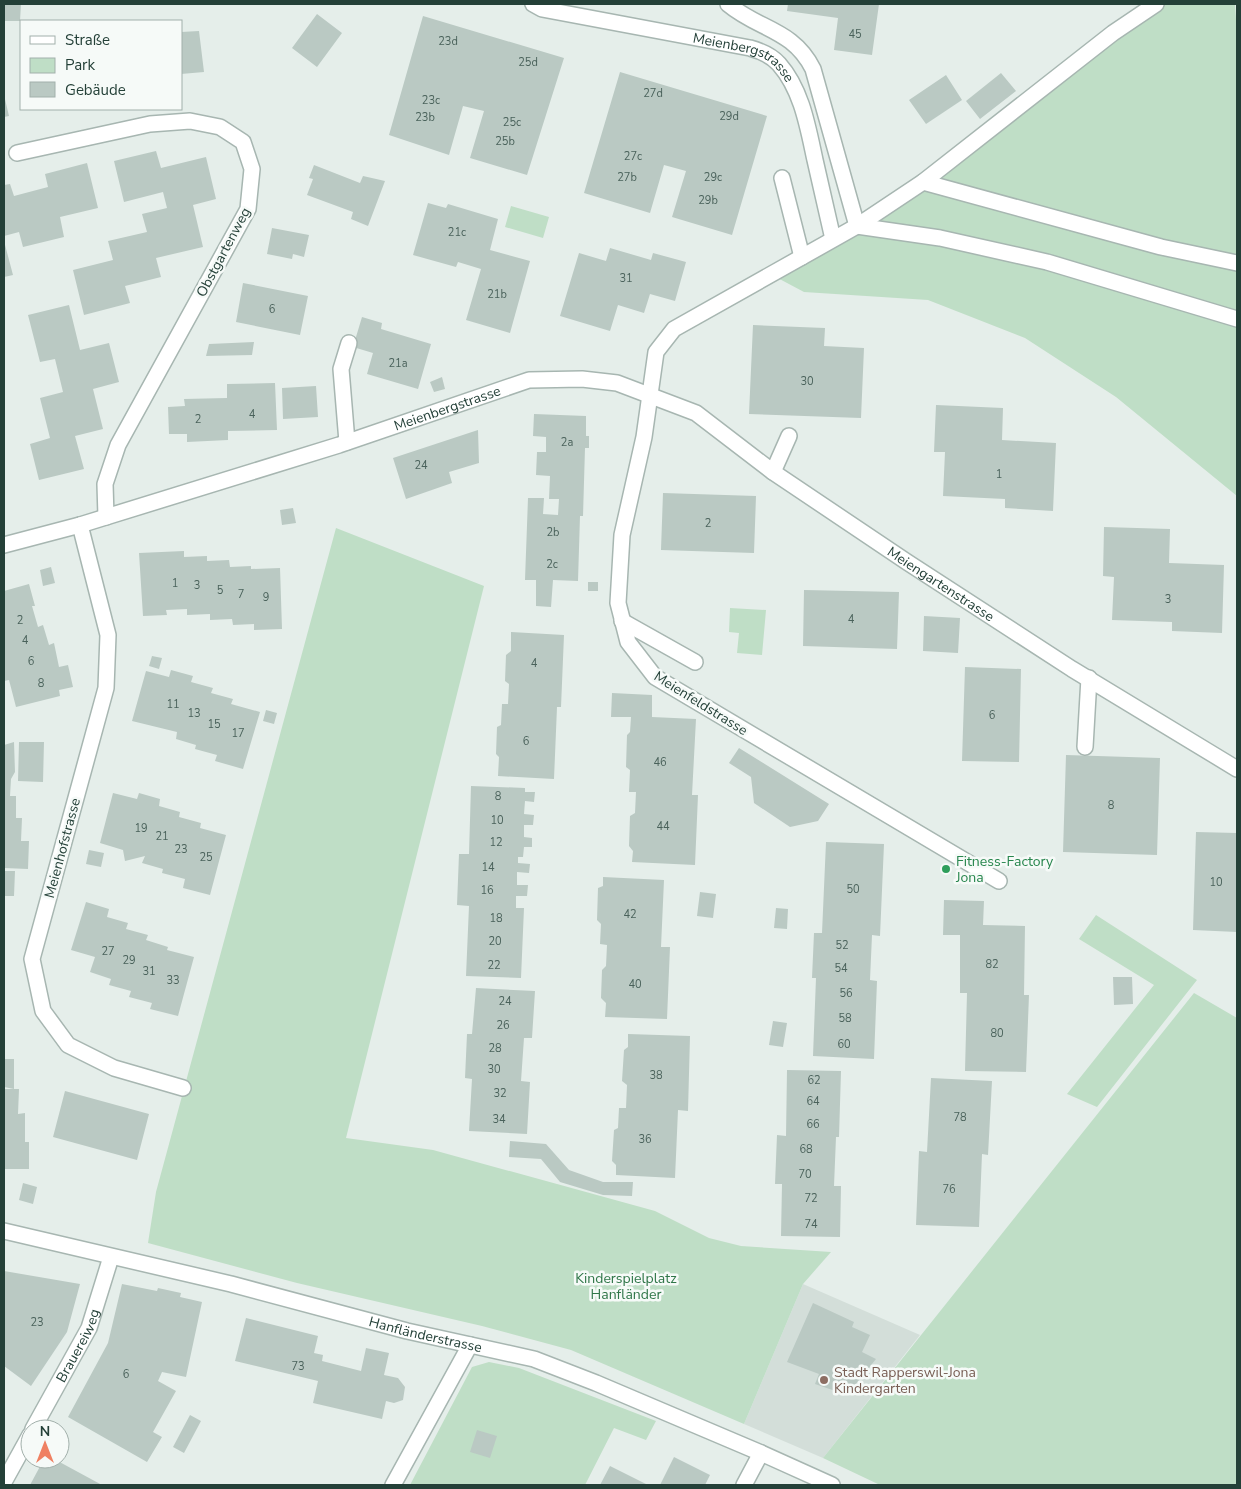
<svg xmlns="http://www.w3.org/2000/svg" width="1241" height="1489" font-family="'Nunito Sans',sans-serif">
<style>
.built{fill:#d3ded9}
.green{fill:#bfdec6}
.building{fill:#bac9c3}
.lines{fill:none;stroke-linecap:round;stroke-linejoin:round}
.lane-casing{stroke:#a7b6b1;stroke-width:18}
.street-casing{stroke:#a7b6b1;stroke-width:18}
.lane{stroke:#fff;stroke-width:15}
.street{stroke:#fff;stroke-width:15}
.leisure-dot{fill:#2e9e5b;stroke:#f6faf8;stroke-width:2}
.education-dot{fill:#8d6e63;stroke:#f6faf8;stroke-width:2}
.labels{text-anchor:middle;stroke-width:5;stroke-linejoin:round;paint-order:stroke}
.number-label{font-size:11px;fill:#4a625b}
.street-label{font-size:14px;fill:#244038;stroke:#f6faf8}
.leisure-label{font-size:14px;fill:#27864d;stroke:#f6faf8;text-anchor:start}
.park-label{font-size:14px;fill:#2f7648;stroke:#f6faf8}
.education-label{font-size:14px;fill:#785e54;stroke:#f6faf8;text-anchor:start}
</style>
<rect width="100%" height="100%" fill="#e5eeea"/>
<path class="built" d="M803 1284 920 1335 823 1458 744 1424Z"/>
<path class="green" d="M1156 4H1235L1237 34V496L1116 397 1025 338 928 300 804 292 772 275 833 239Z
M511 206 549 217 543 238 505 227Z
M336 528 484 586 346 1138 433 1150 655 1211 709 1238 741 1246 831 1252 803 1284 744 1424 571 1350 482 1326 297 1283 148 1243 156 1192Z
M730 608 766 610 762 655 737 653 739 633 729 632Z
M1096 915 1197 980 1097 1107 1067 1094 1154 985 1079 939Z
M1194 993 1237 1018V1485H880L823 1458Z
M489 1362 519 1368 656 1421 646 1440 614 1428 585 1485H410L472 1367Z"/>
<path class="building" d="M4 4H21L20 21H4Z
M788 4H879L872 55 834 50 838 18 787 11Z
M317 14 342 33 317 67 292 48Z
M423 16 564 58 527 175 470 158 484 111 463 106 449 155 389 135Z
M199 31 204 72 181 74V32Z
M620 72 767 116 732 235 672 217 686 171 664 165 650 213 584 193Z
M1001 73 1016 91 980 119 966 101Z
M946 75 962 100 926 124 909 100Z
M4 95 9 116 4 117Z
M156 151 161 168 206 157 216 199 193 205 203 247 156 258 161 277 125 286 130 303 84 315 73 270 113 260 108 241 147 232 142 214 167 208 163 192 124 202 114 161Z
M87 163 98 208 60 217 64 237 23 247 19 232 4 236V185L10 184 14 196 48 187 45 174Z
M314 165 360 183 363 176 385 181 368 226 351 219 353 212 307 195 313 179 309 178Z
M428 203 446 208 448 204 498 219 490 250 530 261 510 333 466 320 481 269 458 262 456 267 413 255Z
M272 228 309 235 304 257 293 254 292 259 267 254Z
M4 241 13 275 4 277Z
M610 248 651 260 653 253 686 262 675 301 650 294 644 313 618 305 610 331 560 316 579 253 606 261Z
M243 283 308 296 300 335 236 322Z
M69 305 80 350 109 343 119 382 93 389 103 429 75 436 84 469 39 480 30 444 50 438 40 398 63 392 55 359 40 362 28 315Z
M362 317 382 323 381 329 431 344 418 389 367 374 373 353 353 347Z
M753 325 825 328 824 346 864 348 861 418 749 414Z
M254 342 252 355 206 356 209 344Z
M442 377 445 389 434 392 430 382Z
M275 383 277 430 228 431V440L187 442V434H169L168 407 185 406 184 399 227 398V384Z
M316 386 318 417 283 419 282 388Z
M936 405 1003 408 1002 440 1056 443 1053 511 1005 508V499L943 496 945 452H934Z
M534 414 586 416V436H589V448H585L583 516H580L578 581 553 580 551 607 536 606V580H525L528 498H544L543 514 558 515 559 499H549L550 476 536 475 537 452H546V437L533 436Z
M478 430 479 463 449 472 452 483 406 499 393 458Z
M663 493 756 496 754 553 661 550Z
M293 508 296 523 282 525 280 510Z
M1104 527 1170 529 1169 563 1224 565 1222 633 1172 631V622L1112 620 1114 577 1103 576Z
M184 551V557L207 556V561L229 560 230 567 251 566V569L280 568 282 629 254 630V624L233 625 232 619 210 620V614L187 615V609L166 610 167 615 143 616 139 553Z
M51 567 55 583 43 586 40 570Z
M588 582H598V591H588Z
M29 584 35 606H32L38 627 43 625 49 645 54 643 59 667 68 665 73 687 59 690 60 696 16 707 9 680 4 681V591Z
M804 590 899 592 897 649 803 646Z
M924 616 960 618 958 653 923 651Z
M511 632 564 635 561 707H557L554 779 498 776 499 757 496 754 497 727 501 725 502 704H508L509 684 505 681 506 655 511 651Z
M152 656 162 658 159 669 149 666Z
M965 667 1021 669 1019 762 962 761Z
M171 670 193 676 191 682 213 688 211 693 233 699 231 704 260 712 243 769 215 761 217 755 195 749 196 745 176 739 177 732 132 721 146 671 169 677Z
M612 693 652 695V717L696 719 692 795H698L695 865 632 862 633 851 629 846 630 816 635 813 636 792H629L630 770 626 767 627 735 630 732 631 717H611Z
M266 710 277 713 274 724 263 721Z
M14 742 15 772 11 779 10 796H16V818H22L21 841H29L28 869 4 868V745Z
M19 742H44L43 782 18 781Z
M739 748 829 804 818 821 790 827 754 803 751 777 729 763Z
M1066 755 1160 758 1157 855 1063 852Z
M471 786 525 788V792H535L534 802 525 801 524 814 534 815 533 825H524V837L532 838V847H524L523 857H518V863L530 864 529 873 517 872V885H528L527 896H516V908H524L521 978 466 976 469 906 457 905 459 854H469Z
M113 793 137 799 139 793 160 799 159 806 180 812 179 817 201 823 200 828 226 835 210 895 183 888 185 879 162 873 163 869 142 863 145 856 125 861 123 850 100 843Z
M1196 832 1237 833V932L1193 930Z
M826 842 884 844 880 936 872 935 870 980 877 981 874 1059 813 1056 816 978H812L814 933H822Z
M89 850 104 853 101 867 86 864Z
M4 871H15L14 896H4Z
M603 877 664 880 661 947H670L667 1019 605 1017 606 1003 601 998 602 970 606 966 607 945 600 944 601 924 597 920 598 888 603 886Z
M700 892 716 894 713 918 697 916Z
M944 900 984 901 983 925 1025 926 1024 995H1029L1026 1072 965 1071 967 993H960V935H943Z
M86 902 109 909 107 917 128 923 126 929 148 935 146 940 168 947 167 950 194 957 178 1016 150 1009 152 1003 129 997 131 991 109 985 111 979 90 972 95 957 71 950Z
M776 908 788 909 787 929 774 928Z
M1113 977H1132L1133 1004 1114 1005Z
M476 988 535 991 532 1038H524L521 1081 530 1082 527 1134 469 1131 472 1079 465 1078 467 1034H472Z
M773 1021 787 1023 783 1047 769 1045Z
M628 1034 690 1036 688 1111 678 1110 675 1178 616 1175V1165L612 1161 614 1130 618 1128 619 1108H626L627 1085 622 1081 624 1050 628 1047Z
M4 1059H14V1089L4 1087Z
M787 1070 841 1071 839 1137H836L834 1186H841L840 1237 781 1236 782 1184H775L777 1135 786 1136Z
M931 1078 992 1081 988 1155 982 1154 979 1227 916 1225 919 1151 927 1152Z
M4 1089H19L18 1114 25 1113V1142H29V1169H4Z
M65 1091 149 1114 137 1160 53 1137Z
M510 1141 546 1144 569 1170 603 1182H633L632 1196 603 1195 560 1182 541 1159 509 1157Z
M23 1183 37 1187 33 1204 19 1200Z
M4 1271 80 1284 67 1332 31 1386 4 1366Z
M122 1284 157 1291 158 1288 181 1293 180 1297 202 1302 186 1377 162 1372 158 1381 176 1391 153 1432 162 1437 147 1462 68 1417 108 1343Z
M813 1303 854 1322 852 1327 870 1335 862 1352 876 1359 847 1395 815 1384 819 1374 787 1362Z
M246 1318 318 1336 314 1353 323 1355 322 1361 361 1371 366 1348 389 1353 384 1375 398 1378 405 1387 403 1400 394 1403 386 1401 382 1419 313 1403 318 1381 235 1361Z
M190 1415 201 1421 184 1453 173 1447Z
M477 1430 497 1436 490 1458 470 1452Z
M674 1457 710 1475 705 1485H660Z
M44 1459H54L102 1485H30Z
M610 1466 648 1485H600Z"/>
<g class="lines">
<g class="lane-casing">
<g id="lane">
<path id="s1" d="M533 4 542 9 750 48C761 51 771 55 779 64 802 90 808 128 815 160 821 186 827 212 833 239"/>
<path d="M728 4C759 30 793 29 813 69L857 226 940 238 1047 262 1237 319"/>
<path d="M782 178 802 257"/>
<path d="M923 182 1161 247 1237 263"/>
<path d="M347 442 341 369 349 343"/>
<path d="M773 472 789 436"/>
<path d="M622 621 695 662"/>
<path d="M1085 747 1089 678"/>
</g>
</g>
<g class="street-casing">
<g id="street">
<path d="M17 153 150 124 190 121 220 127 243 142 252 169 248 209 118 445 105 484 106 517"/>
<path d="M80 525 108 635 106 688 32 959 43 1011 68 1045 114 1068 183 1088"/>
<path id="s2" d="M4 545 80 525 339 445 529 380 582 379 617 383 696 413 773 472 907 562 1072 669 1237 769"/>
<path d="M999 881 655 677 628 642 618 603 622 535 644 437 656 352 674 329 857 226 923 182 1113 33 1156 4"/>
<path id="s3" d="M4 1231 231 1284 407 1331 534 1359 596 1383 761 1453 832 1485"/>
<path id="s4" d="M33 1429 89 1328 111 1257"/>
<path d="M4 1482 30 1435"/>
<path d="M393 1485 470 1345"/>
<path d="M744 1485 761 1453"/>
</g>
</g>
<use href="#lane" class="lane"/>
<use href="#street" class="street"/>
</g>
<circle class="leisure-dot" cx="946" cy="869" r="5"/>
<circle class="education-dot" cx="824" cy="1380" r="5"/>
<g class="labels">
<g class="number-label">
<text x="855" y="38">45</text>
<text x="448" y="45">23d</text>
<text x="528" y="66">25d</text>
<text x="653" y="97">27d</text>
<text x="431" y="104">23c</text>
<text x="729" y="120">29d</text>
<text x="425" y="121">23b</text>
<text x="512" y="126">25c</text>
<text x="505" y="145">25b</text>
<text x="633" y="160">27c</text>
<text x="627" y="181">27b</text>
<text x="713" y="181">29c</text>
<text x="708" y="204">29b</text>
<text x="457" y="236">21c</text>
<text x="626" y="282">31</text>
<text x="497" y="298">21b</text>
<text x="272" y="313">6</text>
<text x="398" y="367">21a</text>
<text x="807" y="385">30</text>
<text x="252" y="418">4</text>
<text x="198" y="423">2</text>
<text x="567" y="446">2a</text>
<text x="421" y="469">24</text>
<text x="999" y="478">1</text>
<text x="708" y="527">2</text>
<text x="553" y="536">2b</text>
<text x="552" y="568">2c</text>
<text x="175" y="587">1</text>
<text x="197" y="589">3</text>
<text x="220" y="594">5</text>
<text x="241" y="598">7</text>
<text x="266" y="601">9</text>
<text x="1168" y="603">3</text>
<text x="851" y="623">4</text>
<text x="20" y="624">2</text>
<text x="25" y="644">4</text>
<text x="31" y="665">6</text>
<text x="534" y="667">4</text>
<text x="41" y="687">8</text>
<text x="173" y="708">11</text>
<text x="194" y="717">13</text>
<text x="992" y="719">6</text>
<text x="214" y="728">15</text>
<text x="238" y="737">17</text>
<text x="526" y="745">6</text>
<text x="660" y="766">46</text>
<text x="498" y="800">8</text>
<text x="1111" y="809">8</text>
<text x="497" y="824">10</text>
<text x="663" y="830">44</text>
<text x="141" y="832">19</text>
<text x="162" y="840">21</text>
<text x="496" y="846">12</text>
<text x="181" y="853">23</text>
<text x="206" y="861">25</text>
<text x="488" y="871">14</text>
<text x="1216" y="886">10</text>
<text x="853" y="893">50</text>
<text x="487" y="894">16</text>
<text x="630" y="918">42</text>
<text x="496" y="922">18</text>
<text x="495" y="945">20</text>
<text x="842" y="949">52</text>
<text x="108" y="955">27</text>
<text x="129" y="964">29</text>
<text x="992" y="968">82</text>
<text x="494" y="969">22</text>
<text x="841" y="972">54</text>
<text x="149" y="975">31</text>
<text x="173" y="984">33</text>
<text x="635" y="988">40</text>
<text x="846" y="997">56</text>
<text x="505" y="1005">24</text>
<text x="845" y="1022">58</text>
<text x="503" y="1029">26</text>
<text x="997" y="1037">80</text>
<text x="844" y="1048">60</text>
<text x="495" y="1052">28</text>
<text x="494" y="1073">30</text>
<text x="656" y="1079">38</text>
<text x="814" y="1084">62</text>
<text x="500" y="1097">32</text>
<text x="813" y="1105">64</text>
<text x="960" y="1121">78</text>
<text x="499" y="1123">34</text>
<text x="813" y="1128">66</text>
<text x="645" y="1143">36</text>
<text x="806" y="1153">68</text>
<text x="805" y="1178">70</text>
<text x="949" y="1193">76</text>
<text x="811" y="1202">72</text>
<text x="811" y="1228">74</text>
<text x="37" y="1326">23</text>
<text x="298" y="1370">73</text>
<text x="126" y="1378">6</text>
</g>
<g class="street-label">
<text dy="5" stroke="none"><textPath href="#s1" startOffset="220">Meienbergstrasse</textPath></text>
<text transform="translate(223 252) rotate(-62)" y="5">Obstgartenweg</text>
<text dy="5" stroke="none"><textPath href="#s2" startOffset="464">Meienbergstrasse</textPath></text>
<text dy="5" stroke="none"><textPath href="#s2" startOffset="1022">Meiengartenstrasse</textPath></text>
<text transform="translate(701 703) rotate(32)" y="5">Meienfeldstrasse</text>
<text transform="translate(62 848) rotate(-75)" y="5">Meienhofstrasse</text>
<text dy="5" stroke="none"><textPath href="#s3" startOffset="434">Hanfländerstrasse</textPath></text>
<text dy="5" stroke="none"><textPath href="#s4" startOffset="95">Brauereiweg</textPath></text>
</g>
<g class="leisure-label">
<text x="956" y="866">Fitness-Factory<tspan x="956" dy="16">Jona</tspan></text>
</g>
<g class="park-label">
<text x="626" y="1283">Kinderspielplatz<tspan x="626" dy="16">Hanfländer</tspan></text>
</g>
<g class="education-label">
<text x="834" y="1377">Stadt Rapperswil-Jona<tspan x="834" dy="16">Kindergarten</tspan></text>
</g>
</g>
<rect width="1241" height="1489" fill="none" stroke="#244038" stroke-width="10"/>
<rect x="20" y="20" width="162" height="90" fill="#f6faf8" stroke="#a2b0ab"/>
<rect x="30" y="36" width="25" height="8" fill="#ffffff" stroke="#a2b0ab"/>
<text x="65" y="45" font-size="15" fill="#244038">Straße</text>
<rect x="30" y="58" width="25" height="15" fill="#bfdec6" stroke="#a2b0ab"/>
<text x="65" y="70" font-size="15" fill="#244038">Park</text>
<rect x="30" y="82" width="25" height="15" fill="#bac9c3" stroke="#a2b0ab"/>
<text x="65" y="95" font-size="15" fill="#244038">Gebäude</text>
<g transform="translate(45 1444)"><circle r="24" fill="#f6faf8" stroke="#a2b0ab"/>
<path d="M0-4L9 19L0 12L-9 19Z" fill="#ef8062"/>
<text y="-8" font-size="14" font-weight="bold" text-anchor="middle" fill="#244038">N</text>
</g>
</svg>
